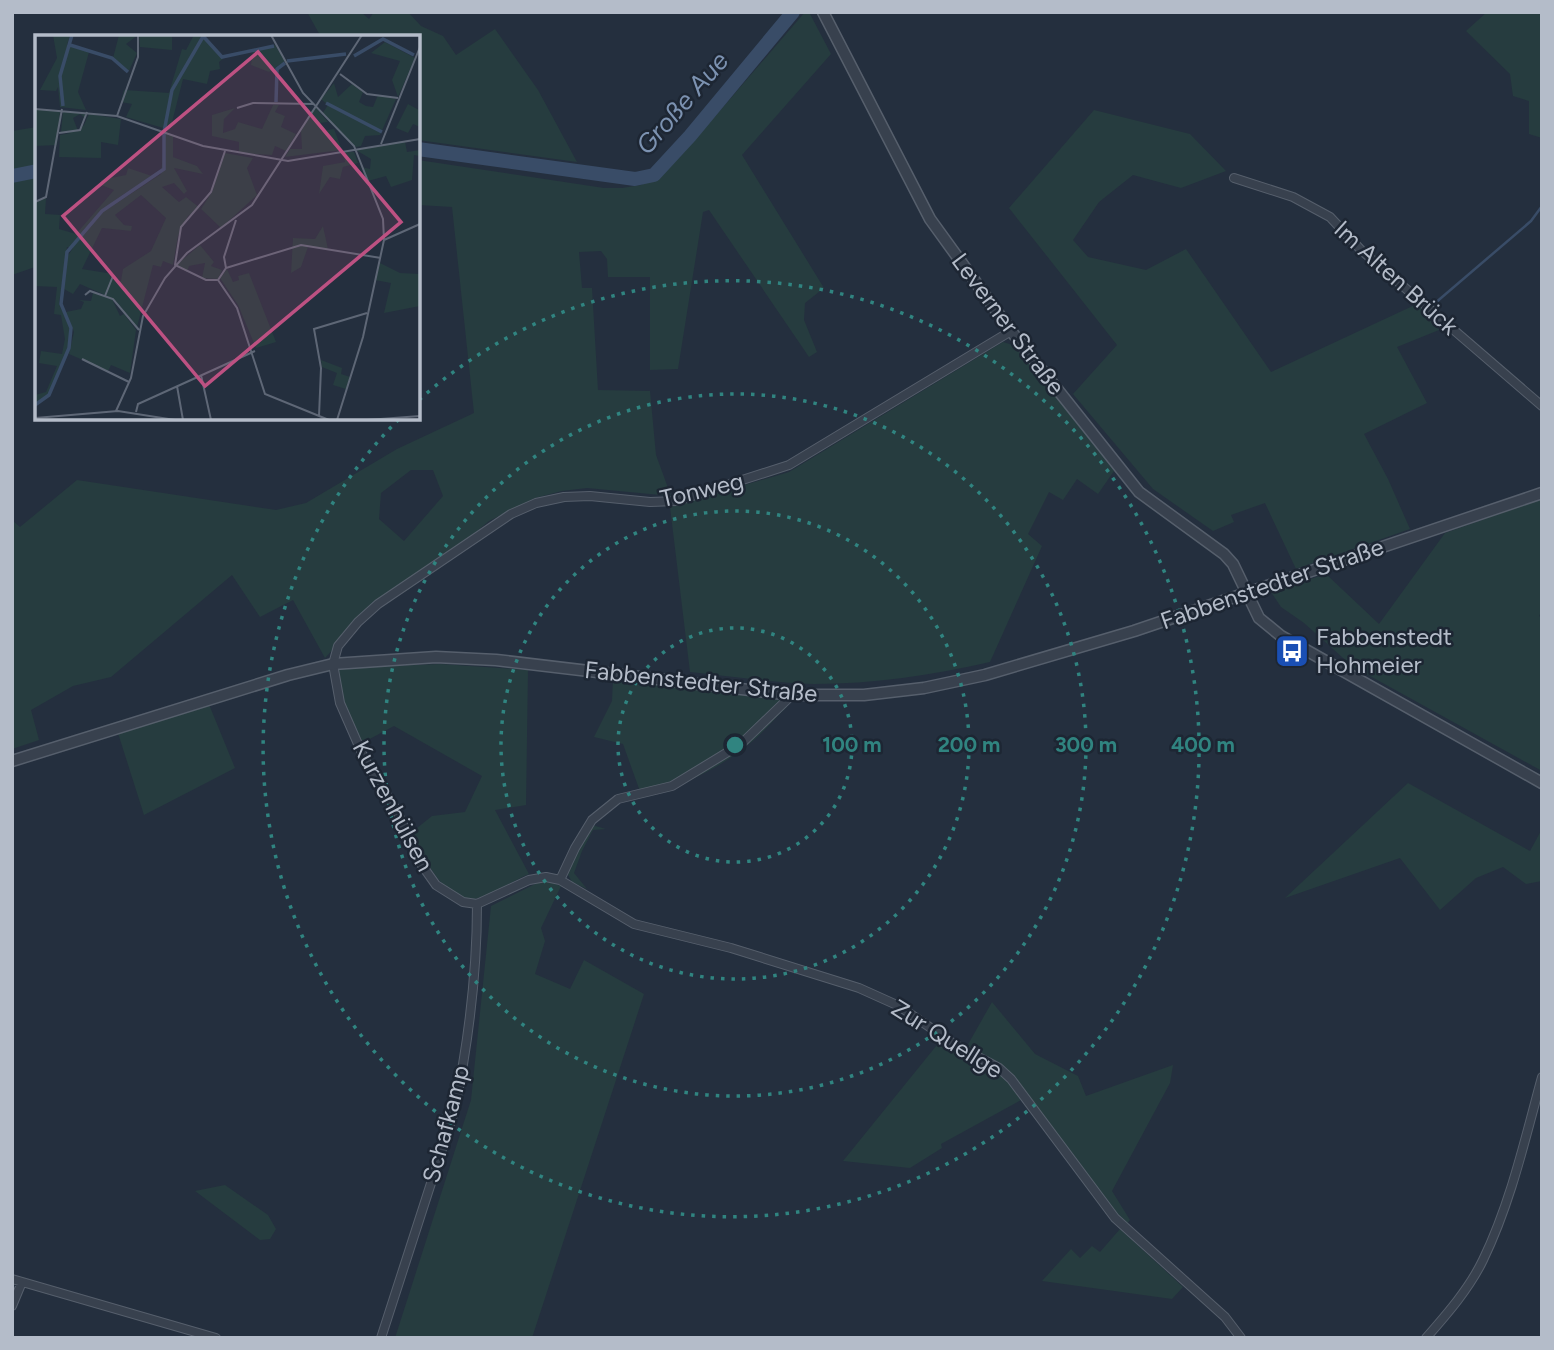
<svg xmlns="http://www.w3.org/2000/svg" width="1554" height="1350" font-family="Figtree,sans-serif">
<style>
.green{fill:#263c3f;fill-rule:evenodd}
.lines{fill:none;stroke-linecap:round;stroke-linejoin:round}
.stream{stroke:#394c67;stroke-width:2.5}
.river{stroke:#394c67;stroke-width:14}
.minor-casing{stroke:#565f6c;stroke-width:10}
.tertiary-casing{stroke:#565f6c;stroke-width:13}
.minor{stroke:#38414e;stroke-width:8}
.tertiary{stroke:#38414e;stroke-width:10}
.ring{fill:none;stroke:#308480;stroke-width:3.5;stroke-dasharray:3.5 7}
.labels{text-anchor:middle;stroke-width:5;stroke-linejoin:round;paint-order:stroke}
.street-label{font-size:24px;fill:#b4bcc9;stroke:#1d2633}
.poi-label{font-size:24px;fill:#b4bcc9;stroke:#1d2633;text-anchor:start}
.water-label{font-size:26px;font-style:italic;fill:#7c92b1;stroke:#1d2633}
.inset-river{fill:none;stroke:#394c67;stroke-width:3.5}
.inset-road{fill:none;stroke:#5e6776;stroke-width:2}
.view{fill:#bd5182;fill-opacity:0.15;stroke:#bd5182;stroke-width:3.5}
.inset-edge{fill:none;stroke:#b4bcc9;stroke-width:3.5}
.centre{fill:#308480;stroke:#1d2633;stroke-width:3.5}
.ring-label{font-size:21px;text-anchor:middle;font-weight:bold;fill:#308480;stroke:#1d2633;stroke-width:5;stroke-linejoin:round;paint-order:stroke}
</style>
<rect width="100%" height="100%" fill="#242f3e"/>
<path class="green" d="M307 12H361L369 19 374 12H408L421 26 443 36 456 55 495 29 538 90 577 162 418 140V37H321Z
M805 12H809L831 54 742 155 824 288 805 303 804 320 817 352 809 357 709 210 703 212 678 369 650 370V277H608L607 259 601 251 579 252 582 288H592L598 390 650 391 656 455 671 496 587 488 562 491 535 498 489 521 463 543 382 597 325 658 293 600 260 617 232 575 111 677 73 686 31 710 39 740 12 749V520L20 527 77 480 276 510 306 503 397 449 474 413 452 207 418 205V160L604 188H622L641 185 659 175 680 157ZM411 470H433L443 496 404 541 379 519 381 493Z
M1487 12H1542V138L1529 134V101L1513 96 1510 74 1466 31Z
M1094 110 1190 134 1226 171 1181 188 1133 175 1099 202 1073 240 1088 257 1146 270 1186 249 1271 372 1417 304 1444 328 1397 347 1427 403 1364 434 1388 479 1410 529 1296 569 1265 503 1231 515 1234 522 1213 531 1153 489 1073 394 1117 345 1009 208Z
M37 127V269L35 267 12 275V131Z
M1003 342 1016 346 1114 471 1098 494 1077 479 1063 500 1049 492 1028 534 1042 546 990 662C932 675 873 684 814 684 773 683 731 676 690 672L670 507 789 472Z
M1542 499V610L1539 616 1542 618V771L1352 666 1304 623 1281 607 1271 592 1326 574 1379 624 1445 533Z
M441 664 528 670 526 805 495 810 529 874C513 881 496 892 478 898 446 908 422 854 412 832L432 816 465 812 482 776 394 726 362 743 344 701 337 668Z
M613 678 783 698 787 707C773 720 760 737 744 748 714 771 679 787 642 797L623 744 594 737 612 701Z
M208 702 235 768 144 815 117 730Z
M1408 783 1530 851 1542 829V881L1526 884 1503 867 1476 878 1440 910 1400 858 1285 898Z
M592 825 606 829 593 830 582 851 574 873 587 889 572 882 567 873 576 849Z
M550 882 561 886 541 928 545 941 535 974 570 989 584 960 644 994 532 1338H395L471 1100 491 906 537 883Z
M992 1002 1035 1054 1078 1076 1086 1096 1173 1065 1170 1083 1112 1191 1130 1220 1126 1225 1117 1217 1013 1077 966 1048Z
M941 1040 1006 1079 1021 1100 941 1144 942 1148 910 1168 843 1161Z
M225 1185 268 1215 276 1229 270 1239 260 1240 195 1191Z
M1120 1229 1183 1287 1172 1299 1042 1281 1071 1249 1080 1258 1092 1246 1100 1252Z"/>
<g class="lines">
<path class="stream" d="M1434 304 1531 221 1542 206"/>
<path class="river" d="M418 149 635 179 654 175 690 136 793 12
M12 176 37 171"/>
<g class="minor-casing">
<path id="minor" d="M1234 178 1293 197 1330 217 1361 250 1542 406
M792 695 741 744 672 786 618 799 592 820 575 848 560 880 546 877 529 880 477 904 463 902 436 885 419 861 397 811 365 760 340 703 333 664 338 646 358 622 378 604 511 514 536 503 564 497 590 496 650 502 677 501 789 465 1011 331
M560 880 634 924 731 948 859 988 899 1006 954 1044 999 1068 1011 1079 1115 1218 1225 1317 1241 1338
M12 1279 216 1338
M12 1306 22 1282
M381 1338 454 1112C468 1045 477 973 477 904
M1426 1338C1447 1314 1469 1289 1483 1260 1511 1202 1525 1139 1542 1077"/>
</g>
<g class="tertiary-casing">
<path id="tertiary" d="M823 12 930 219 1011 331 1139 492 1224 554 1233 564 1259 618 1281 636 1542 783
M12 761 288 675 333 664 436 657 496 660 792 695H864L924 688 985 675 1134 631 1542 493"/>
</g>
<use href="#minor" class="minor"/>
<use href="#tertiary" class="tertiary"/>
</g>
<g class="ring">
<circle cx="735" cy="745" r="117"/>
<circle cx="735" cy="745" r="234"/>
<circle cx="735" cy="745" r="351"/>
<path d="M419 400A468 468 0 1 1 398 420"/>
</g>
<defs>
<g id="bus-square" transform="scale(1.75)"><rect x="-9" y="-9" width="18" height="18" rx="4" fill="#1a4fb4" stroke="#1d2633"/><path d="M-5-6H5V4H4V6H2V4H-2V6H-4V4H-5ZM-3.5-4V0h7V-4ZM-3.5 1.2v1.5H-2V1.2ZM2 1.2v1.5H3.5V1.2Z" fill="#fff"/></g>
</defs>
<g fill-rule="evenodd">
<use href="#bus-square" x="1292" y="651"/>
</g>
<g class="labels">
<g class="street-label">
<text transform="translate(1396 278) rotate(42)" y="8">Im Alten Brück</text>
<text transform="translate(1008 324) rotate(53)" y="8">Leverner Straße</text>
<text transform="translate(702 490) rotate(-13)" y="8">Tonweg</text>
<text transform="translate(1272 584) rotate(-19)" y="8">Fabbenstedter Straße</text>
<text transform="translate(701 682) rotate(6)" y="8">Fabbenstedter Straße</text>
<text transform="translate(393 806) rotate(62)" y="8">Kurzenhülsen</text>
<text transform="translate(947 1039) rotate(32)" y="8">Zur Quellge</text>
<text transform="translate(446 1124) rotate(-75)" y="8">Schafkamp</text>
</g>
<g class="poi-label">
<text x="1316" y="645">Fabbenstedt<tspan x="1316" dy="28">Hohmeier</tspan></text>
</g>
<g class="water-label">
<text transform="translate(682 103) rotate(-49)" y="9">Große Aue</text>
</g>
</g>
<g transform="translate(35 35)">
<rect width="385" height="385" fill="#242f3e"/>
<path d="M18 0H35L32 10 54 17 43 57 51 75 25 72 23 52 21 56 5 55 22 23ZM84 0H103L91 9 102 18 94 36 78 23ZM104 0H137V15L105 12ZM159 0H168L189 23 184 27 185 34 175 36 172 49 148 44 135 95 91 82 97 69 86 67 89 55 134 58 147 14 151 15ZM350 7 380 23 363 62 357 45 365 26 336 18ZM240 10 250 26 234 37 216 30 218 15ZM299 48 303 62 317 49 328 57 324 67 331 71 338 72 343 60 361 64 345 100 330 101 326 111 321 112 287 79 293 70 286 64ZM373 69 384 75 383 79 385 76V92L378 89 373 98 361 93ZM238 70H244L240 77 250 81 246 92 261 99 251 116 240 111 237 120 204 118V107L177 101V80L200 73 189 84 188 98 200 94 203 87 227 94ZM280 72 293 87 285 88 286 96 299 94 307 115 250 122 255 114H267L266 96ZM0 75H25L22 110 0 111ZM28 76 52 78 51 84 45 79 38 83 43 96 49 90 54 79 86 84 83 110 66 107V123L24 122 25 100 36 98 26 97ZM130 97 138 100V122L162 131 168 139 139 133 152 156 149 159 139 148 127 152 144 167 151 162 165 173 153 181 143 201 138 230 128 226 126 232 118 230 102 292 81 266 70 260 45 249 38 259 29 254 32 222 38 213 32 212 24 269 35 293 33 313 14 358 0 369V360L11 357 22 331 4 328 6 316 27 319 30 304 26 280 19 279 22 252 0 251V168L11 163 10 179 25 180 24 194 41 199 79 155 66 150V145L91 140 93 133 117 141 83 163 71 175 126 139ZM106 160 131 183 116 216 88 234 86 246 75 244 78 239 47 234 67 193 96 196 97 191 89 190 80 180ZM370 107 372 117 385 115V121L379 120 377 145 356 152 351 141 333 146 326 132 335 134 336 124 321 115ZM308 117H319L323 128 308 132 305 144 295 142 284 159 288 131 310 127ZM190 118 218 123 212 133 222 160 186 193 166 174 177 157ZM288 191 293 214 273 212 266 232 256 238 258 203 280 204ZM165 210 179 227 176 231 187 235 183 244 167 243 170 228 154 231 152 237 141 230ZM345 228 365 238 385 239V271L349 278 356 248 340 245ZM192 234 198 247 204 245 203 241 214 238 241 307 221 313 203 270 185 243ZM58 258 77 264 85 281 89 279 101 295 95 338 76 330 73 336 34 319 39 297 31 277 46 274 49 267 44 265 56 266ZM286 325 307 333 306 339 315 342 311 354 298 350 302 338 287 332Z" fill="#263c3f" fill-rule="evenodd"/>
<path class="inset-river" d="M167 0 187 22 239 11M35 10 77 23 93 37M319 21 348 4 379 20M252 26 311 19M241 67 242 34 250 28M291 68 347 97M28 71 25 41 37 0M0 370 14 360 34 313 36 293 26 269 32 217 67 176 129 134V97L137 55 169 0"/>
<path class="inset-road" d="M236 0 268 58 319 111 348 184 349 205 328 302 302 385M305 39 332 59 363 63M202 73 218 68 279 69M0 74 82 81 168 111 253 126 385 104M82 81 103 22V0M24 98 45 95 52 77M346 109 385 12M190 116 176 157 146 192 140 230 171 245H183L191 233 189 222 201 185M0 167 11 162 27 74M349 205 385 189M191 233 266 210 346 223M183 245 202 273 230 359 294 385M50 260 55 256 78 264 104 295M70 261 78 241M47 324 94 347M166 340 176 385M142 351 148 385M81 376 96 343 108 281 130 243 152 218 217 170 327 0M101 377 103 369 220 316M284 381 286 333 279 294 332 278M0 383 83 376 140 385M332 385 385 381"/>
<path class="view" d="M223 17 366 187 170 351 28 181Z"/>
<rect width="385" height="385" class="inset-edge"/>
</g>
<circle cx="735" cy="745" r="10" class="centre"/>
<g class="ring-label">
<text x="852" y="752">100 m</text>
<text x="969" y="752">200 m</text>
<text x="1086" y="752">300 m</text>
<text x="1203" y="752">400 m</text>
</g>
<rect width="1554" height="1350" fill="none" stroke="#b4bcc9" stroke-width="28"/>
</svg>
